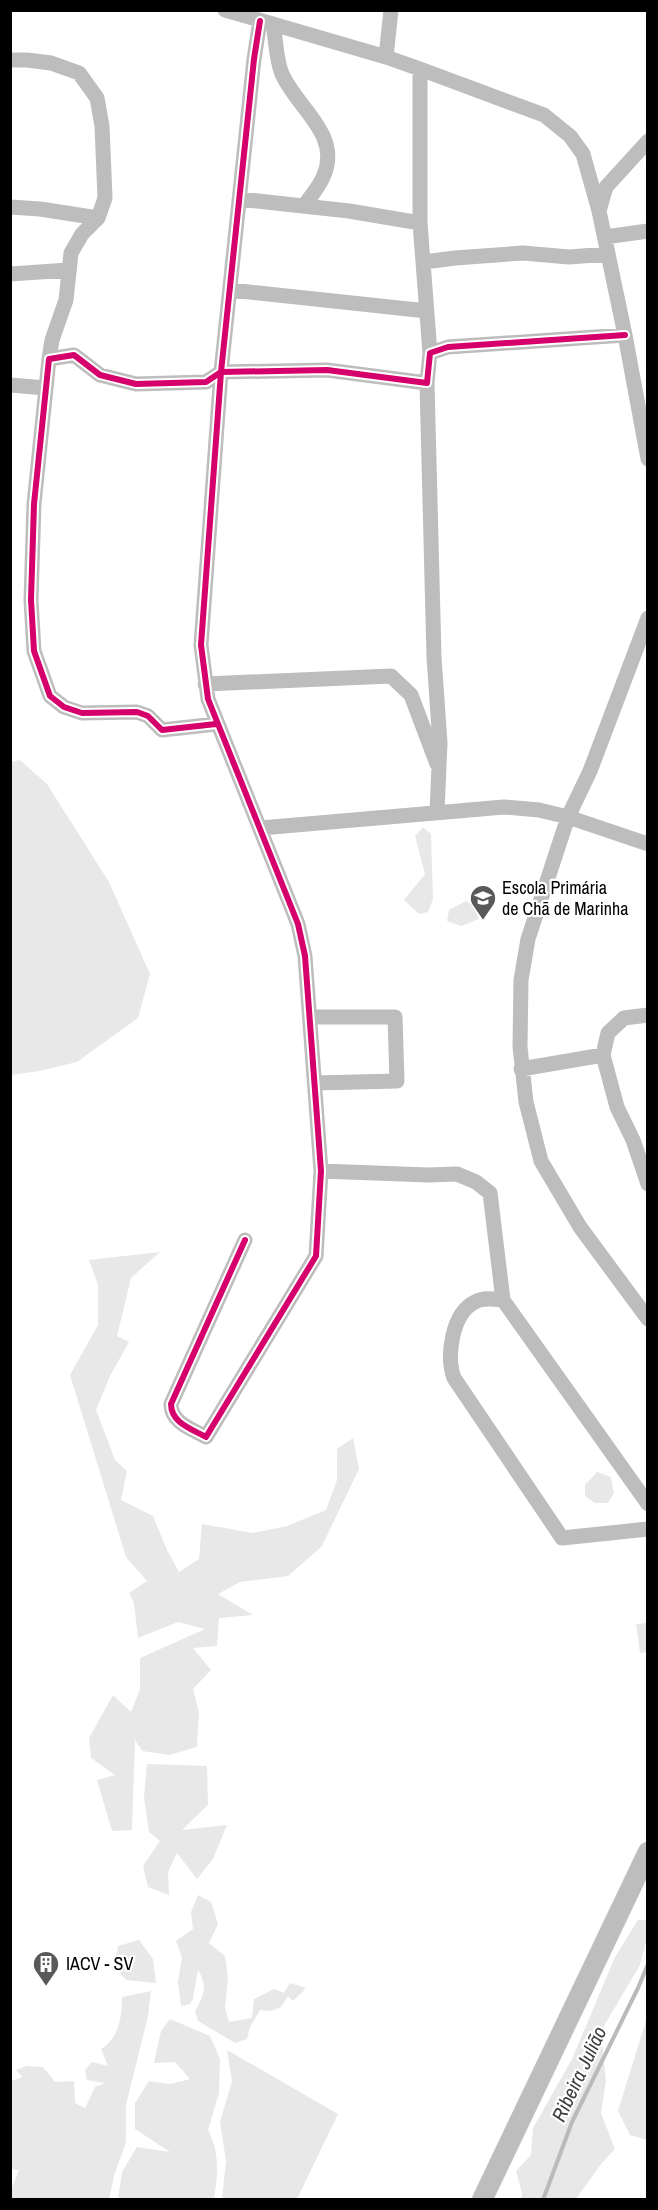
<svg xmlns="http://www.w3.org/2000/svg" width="658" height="2210" font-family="'Archivo Narrow',sans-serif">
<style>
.green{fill:#e8e8e8}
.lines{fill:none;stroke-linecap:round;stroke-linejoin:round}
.stream{stroke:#bababa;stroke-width:4}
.major-casing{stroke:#dbdbdb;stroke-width:21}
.minor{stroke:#bdbdbd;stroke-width:15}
.major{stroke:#bdbdbd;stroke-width:20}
.cycleway-casing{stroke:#fff;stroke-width:10}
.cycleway{stroke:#d6006c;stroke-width:6}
.labels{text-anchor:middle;stroke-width:4.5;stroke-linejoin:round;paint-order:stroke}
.poi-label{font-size:18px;fill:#000;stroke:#fff;text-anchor:start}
.water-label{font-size:20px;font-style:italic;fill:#3d3d3d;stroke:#fff}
</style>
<rect width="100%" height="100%" fill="#fff"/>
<path class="green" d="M20 760 47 784 109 882 150 974 138 1018 77 1062 39 1071 11 1075 10 762Z
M423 827 431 834 433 899 428 912 419 914 404 900 425 874 415 836Z
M466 901 473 906 479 919 461 926 447 921 449 910Z
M160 1252 131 1278 117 1336 129 1342 110 1376 96 1410 115 1460 127 1471 121 1500 153 1516 167 1550 179 1572 199 1559 202 1524 253 1533 287 1526 326 1510 337 1480V1449L353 1438 359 1469 322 1546 288 1576 240 1582 218 1594 253 1615 219 1618 217 1646 193 1648 211 1670 193 1689 199 1713 197 1747 169 1755 142 1751 135 1740 132 1830 112 1831 97 1780 115 1775 91 1758 89 1738 113 1695 131 1712 140 1689V1658L205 1629 178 1622 138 1638 134 1603 129 1593 147 1581 126 1557 70 1375 98 1325V1285L89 1260Z
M597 1472 611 1477 614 1493 608 1503H595L585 1496V1485Z
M647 1623V1652L640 1653 636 1624Z
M147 1764 207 1766 208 1805 182 1830 227 1825 213 1859 197 1879 177 1853 168 1872 169 1895 148 1887 143 1866 160 1841 149 1832 144 1797Z
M198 1895 211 1902 218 1924 209 1943 225 1956 228 1978 225 2008 229 2022 252 2018 254 1999 274 1989 284 1993 290 1983 306 1988 293 2001 288 1996 281 2007 271 2011 260 2010 250 2027 247 2039 235 2043 198 2021 195 2011C204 1996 208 1986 198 1970L193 1999 190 2004 181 2006 178 1982 182 1957 176 1941 193 1929 191 1912Z
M638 1920H648L647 1938 640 1965 601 2031 606 2081 601 2113 615 2149 601 2164 576 2199H521L522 2193 516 2171 531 2155 533 2128 572 2059 615 1957Z
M139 1940 153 1959 156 1983 126 1980 114 1966 118 1946Z
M151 1991 148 2016 126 2105V2142L114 2176 109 2199H11V2190L19 2170 10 2169 11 2081 22 2077 16 2070 27 2066 43 2067 55 2082 74 2081 75 2103 85 2108 95 2087 105 2083 87 2080 85 2070 92 2062 108 2066 101 2049C119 2038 122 2017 122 1997Z
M647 2017 648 2140H647L630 2135 618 2111Z
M170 2019 210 2036 220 2059 219 2093 208 2130C220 2153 218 2174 214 2199H118L122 2172 137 2147 170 2152 135 2129V2103L149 2081 170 2084 190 2079 175 2062 154 2063 161 2031Z
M227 2050 338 2114 297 2199H222L226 2161 220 2122 232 2081Z"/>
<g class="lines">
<path class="stream" d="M543 2200 572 2122 638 1988 648 1964"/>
<g class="major-casing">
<path id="major" d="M482 2200 648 1852"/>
</g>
<path class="minor" d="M225 10 386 57 420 69 544 115 570 136 583 154 599 211 625 335 648 459
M273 24C276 40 276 60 282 74 297 108 341 134 324 175 320 186 310 197 304 206
M386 57 391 10
M10 60H27L51 63 79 73 97 98 102 126 105 198 98 218 82 234 71 253 66 300 52 340 49 359
M420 69V223L430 353
M239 199 349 211 420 223
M10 207 40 209 98 218
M599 211 606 187 648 141
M605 237 648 231
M424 262 455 258 523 253 569 257 608 254
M10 274 69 270
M230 290 427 311
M427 383 434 657 440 743 437 812
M10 385 46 388
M648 618 590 771 568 817 528 939 521 980 520 1047 526 1102 541 1161 580 1227 648 1319
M205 684 391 676 411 695 437 764
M216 724 162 730 148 716 137 712 82 713 64 707 50 696 34 651 31 600 34 504 49 359 74 355 100 375 136 384 206 382 221 372 327 370 427 383 430 353 448 347 625 335
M261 828 504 807 539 810 568 817 648 844
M648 1015 624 1018 608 1033 603 1055 617 1107 633 1140 648 1184
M310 1017H395L397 1081 315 1083
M521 1069 603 1055
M321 1171 428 1175 457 1174 476 1182 490 1193 503 1300 648 1504
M245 1240 171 1404C171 1423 192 1429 206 1437L316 1256 321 1171 305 956 298 924 208 699 201 645 221 372 254 59 260 21
M503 1300C495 1299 483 1297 475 1302 452 1313 446 1356 454 1378L562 1538 648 1529"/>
<use href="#major" class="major"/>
<g class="cycleway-casing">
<path id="cycleway" d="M216 724 162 730 148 716 137 712 82 713 64 707 50 696 34 651 31 600 34 504 49 359 74 355 100 375 136 384 206 382 221 372 327 370 427 383 430 353 448 347 625 335
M245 1240 171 1404C171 1423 192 1429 206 1437L316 1256 321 1171 305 956 298 924 208 699 201 645 221 372 254 59 260 21"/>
</g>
<use href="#cycleway" class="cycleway"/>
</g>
<defs>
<g id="school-pin" transform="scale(1.35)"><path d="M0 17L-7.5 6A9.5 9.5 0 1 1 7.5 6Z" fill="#595959" stroke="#fff"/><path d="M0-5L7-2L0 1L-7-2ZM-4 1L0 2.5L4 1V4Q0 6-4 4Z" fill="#fff"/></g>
<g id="building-pin" transform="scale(1.35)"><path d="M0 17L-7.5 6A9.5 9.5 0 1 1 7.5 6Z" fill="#595959" stroke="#fff"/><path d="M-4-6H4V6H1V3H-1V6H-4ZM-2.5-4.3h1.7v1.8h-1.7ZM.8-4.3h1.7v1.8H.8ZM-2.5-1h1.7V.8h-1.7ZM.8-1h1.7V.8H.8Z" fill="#fff"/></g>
</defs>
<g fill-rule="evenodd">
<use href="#school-pin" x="483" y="898"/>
<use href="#building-pin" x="46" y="1964"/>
</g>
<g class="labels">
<g class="poi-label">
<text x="502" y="894">Escola Primária<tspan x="502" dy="21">de Chã de Marinha</tspan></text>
<text x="66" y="1970">IACV - SV</text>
</g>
<g class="water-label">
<text transform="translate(579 2074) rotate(-65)" y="7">Ribeira Julião</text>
</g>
</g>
<rect width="658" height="2210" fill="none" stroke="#000000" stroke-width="24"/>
</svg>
